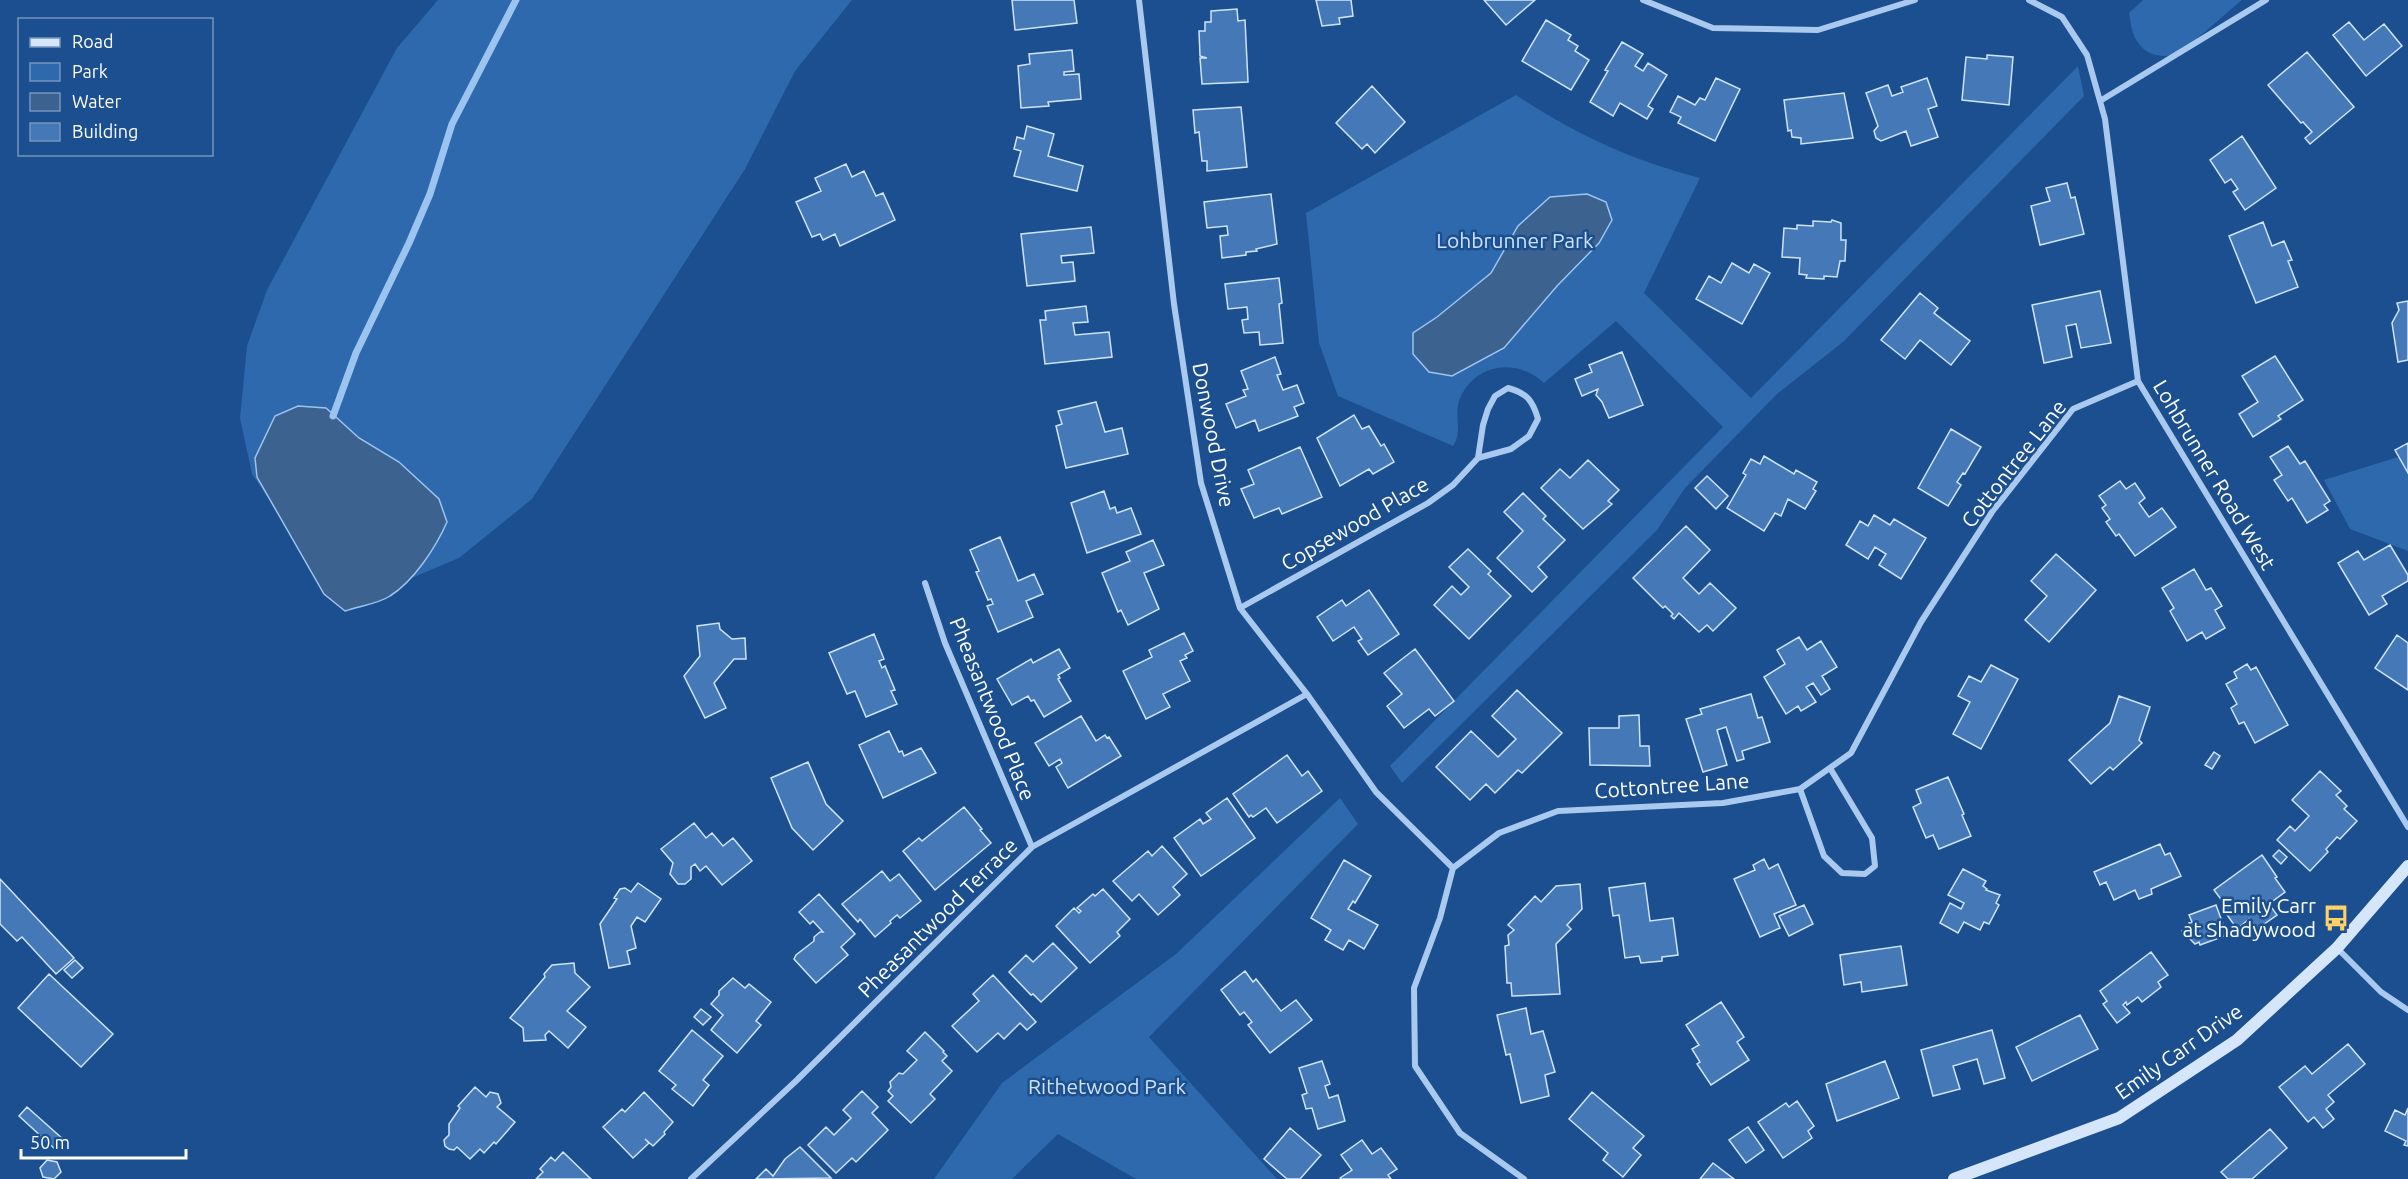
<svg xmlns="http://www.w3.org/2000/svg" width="2408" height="1179" font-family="Ubuntu,sans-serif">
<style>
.green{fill:#2e69ad}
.water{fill:#3c6290;stroke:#9cc4f0;stroke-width:1.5}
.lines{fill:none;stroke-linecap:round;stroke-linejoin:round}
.stream{stroke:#9cc4f0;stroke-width:7}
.building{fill:#4478b7;stroke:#cfe3fa;stroke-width:1.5}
.street{stroke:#a9c9ee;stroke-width:6}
.secondary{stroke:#d6e6fa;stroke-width:12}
.labels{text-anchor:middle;stroke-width:5;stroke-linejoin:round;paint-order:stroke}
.park-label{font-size:21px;fill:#cfe3fa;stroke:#1b4f8f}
.street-label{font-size:21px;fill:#fff;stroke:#1b4f8f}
.poi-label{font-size:21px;fill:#fff;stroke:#1b4f8f;text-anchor:end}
</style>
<rect width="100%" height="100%" fill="#1b4f8f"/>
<path class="green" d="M438 0H852L795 71 745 169 532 499 459 558 383 590 308 557 252 474 240 418 247 346 267 290 397 48Z
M2143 0H2242C2227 12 2187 50 2172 55 2161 58 2146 54 2139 44 2132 36 2131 24 2129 13Z
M2078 66 2084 96 1843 342 1777 394 1685 488 1657 530 1402 783 1390 766 1723 427 1616 321 1544 383C1517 357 1473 363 1459 401 1454 416 1463 432 1453 446L1338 396 1319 343 1306 213 1516 95C1577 135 1629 159 1700 178L1644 293 1751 398Z
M2408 454V551L2350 529 2324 480Z
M1340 798 1358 824 1149 1037 1277 1179H1136L1058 1134 1012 1179H934L1002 1083 1176 954Z"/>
<path class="water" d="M1587 194 1606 202 1612 220 1599 243 1557 286 1504 348 1452 376 1429 372 1413 354V333L1437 317 1491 273 1518 226 1550 197Z
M298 406 326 408 359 438 399 462 439 499 447 522C436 547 414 581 390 596 378 604 359 606 345 611L324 594 257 477 255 458 275 416Z"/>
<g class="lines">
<path class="stream" d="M333 416 356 353 409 243 430 194 452 124 516 0"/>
</g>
<path class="building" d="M1012 0H1074L1077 23 1015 30Z
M1316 0H1351L1353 16 1339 18 1340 24 1322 26Z
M1484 0H1535L1506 25Z
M1237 9 1238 21 1245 20 1248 82 1202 84 1200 58H1207L1200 56 1199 31H1205V22H1211V11Z
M1546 20 1571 35 1568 40 1578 46 1575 51 1589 60 1571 90 1522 61Z
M2349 22 2364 40 2384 24 2402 46 2366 76 2333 35Z
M1622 42 1643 54 1635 66 1643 71 1648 63 1667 75 1648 106 1653 109 1647 119 1620 103 1613 116 1590 102 1608 71 1605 70Z
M1072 50 1074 71 1064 72V75L1079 74 1081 99 1048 102 1049 106 1021 108 1018 66 1030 64 1029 54Z
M2307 52 2354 107 2310 144 2305 138 2312 132 2303 122 2301 123 2268 85Z
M1987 55 2013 57 2009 105 1962 100 1966 57 1987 59Z
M1716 78 1740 89 1715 141 1678 123 1681 117 1670 112 1678 96 1695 105 1700 98 1705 100Z
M1927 78 1937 106 1928 109 1938 137 1911 146 1906 131 1881 141 1876 138 1874 131 1878 126 1866 93 1888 85 1892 96 1903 92 1901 87Z
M1372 86 1405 122 1375 153 1367 144 1362 149 1336 123Z
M1844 93 1853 138 1801 144V138L1792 137 1791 130 1788 131 1784 100Z
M1241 107 1247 167 1207 171V161H1202L1199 132 1195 133 1193 110Z
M1027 126 1054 134 1048 156 1083 166 1077 191 1014 176 1021 151 1014 149 1017 137 1024 139Z
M2242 136 2276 188 2245 210 2233 192 2238 189 2231 179 2225 183 2210 160Z
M846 164 852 177 864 171 876 196 883 193 895 220 840 246 835 234 823 240 820 234 812 237 796 202 821 191 815 178Z
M2067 183 2071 198 2075 197 2084 234 2040 245 2031 206 2050 201 2046 188Z
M1271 194 1277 244 1256 249 1257 251 1246 252V255L1222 258 1220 236 1228 235 1227 226 1207 228 1204 202Z
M1832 220 1841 223V240H1846L1845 261H1840L1837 277 1824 276V279L1806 278 1807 275 1799 274 1800 258 1782 257 1784 228 1797 229V225L1813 226V221L1831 222Z
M2263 222 2272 246 2284 241 2292 260 2288 261 2298 287 2256 303 2229 236Z
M1091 227 1094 253 1061 256 1062 263 1073 262 1075 281 1027 286 1021 234Z
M1732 263 1749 273 1754 264 1770 273 1742 324 1696 299 1709 276 1721 283Z
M1279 278 1282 303 1279 304 1283 343 1260 345 1259 332 1244 333 1242 320 1248 319 1247 307 1228 309 1225 284Z
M2100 291 2111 343 2081 348 2076 324 2066 326 2072 357 2044 363 2032 305Z
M1920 293 1938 308 1934 313 1970 341 1951 365 1920 340 1905 359 1881 340Z
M2408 301V360L2398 362 2392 323 2399 310 2397 303Z
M1086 306 1088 322 1073 323 1075 335 1109 332 1112 357 1045 364 1040 320H1046L1045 311Z
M1622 352 1643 405 1609 418 1602 402 1596 395 1598 389 1582 396 1575 379 1592 372 1589 365Z
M2275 356 2303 400 2278 416 2281 419 2253 437 2239 414 2258 402 2242 376Z
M1275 357 1281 374 1277 375 1283 390 1297 385 1304 403 1294 407 1298 416 1259 431 1255 420 1236 428 1226 404 1246 396 1243 390 1248 389 1241 371Z
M1096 402 1105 432 1122 428 1128 454 1066 468 1056 426 1062 424 1058 411Z
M1354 415 1362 429 1369 426 1381 446 1384 444 1394 462 1373 474 1369 469 1340 486 1317 438Z
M1951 429 1981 447 1965 474 1963 473 1957 482 1961 485 1948 506 1918 488Z
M2408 443V473L2395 450Z
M2288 446 2300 464 2305 461 2330 501 2324 505 2328 510 2307 523 2292 498 2288 501 2274 480 2282 475 2270 457Z
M1300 447 1322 497 1282 514 1279 508 1254 518 1241 489 1254 484 1248 470Z
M1764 456 1794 474 1796 470 1817 482 1813 489 1816 491 1805 509 1788 499 1781 516 1775 513 1764 531 1727 508 1746 475 1743 473 1751 459 1760 464Z
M1588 460 1619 490 1608 501 1612 504 1583 529 1541 488 1560 469 1570 478Z
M1707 476 1728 496 1716 509 1695 488Z
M2120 481 2126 489 2135 483 2145 498 2139 503 2149 517 2162 508 2176 527 2135 556 2119 534 2116 536 2106 522 2110 519 2102 508 2106 505 2099 496Z
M1104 491 1110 509 1115 507 1117 513 1131 508 1141 534 1087 553 1071 503Z
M1523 493 1546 516 1543 519 1565 540 1538 567 1547 577 1532 592 1497 558 1523 531 1504 512Z
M1874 515 1890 525 1894 519 1926 538 1901 579 1879 565 1886 554 1875 547 1868 559 1846 545 1860 521 1868 526Z
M1686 526 1710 550 1683 578 1699 594 1710 583 1736 608 1713 631 1707 625 1699 632 1679 613 1674 619 1671 616 1673 614 1665 606 1663 608 1633 578Z
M1000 537 1018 581 1034 574 1043 594 1026 601 1033 617 998 632 987 606 993 604 991 599 988 600 976 572 979 571 970 550Z
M1153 540 1164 565 1144 573 1159 609 1128 625 1121 610 1118 612 1102 573 1130 561 1126 552Z
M2390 545 2408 575V581L2382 596 2387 604 2369 615 2338 563 2358 551 2364 560Z
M1468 549 1491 571 1488 574 1511 596 1469 639 1434 605 1452 586 1461 595 1469 587 1449 567Z
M2056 554 2096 590 2049 642 2025 620 2047 596 2031 581Z
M2194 569 2206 590 2211 588 2222 606 2215 610 2225 628 2206 639 2202 632 2187 641 2170 611 2174 608 2162 588Z
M1369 590 1399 634 1368 655 1358 641 1362 639 1354 627 1333 641 1317 617 1342 600 1346 606Z
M719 623 720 629 732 639 745 638 746 659H734L714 683 726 708 705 718 684 676 700 656 697 626Z
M1184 633 1193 651 1185 655 1187 658 1180 661 1190 681 1163 694 1170 707 1146 719 1123 671 1152 657 1149 650Z
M874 634 884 659 879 661 882 668 885 666 895 690 891 691 897 704 866 717 855 691 847 694 829 653Z
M2397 635 2408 643V690L2375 668Z
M1799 637 1807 650 1821 641 1837 667 1822 676 1830 689 1821 695 1813 683 1806 687 1816 702 1801 711 1798 706 1786 714 1764 677 1785 664 1777 650Z
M1059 649 1070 668 1058 675 1060 678 1058 679 1071 701 1044 717 1034 700 1031 701 1028 696 1012 705 997 679 1031 659 1033 663Z
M1415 649 1454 701 1435 716 1429 709 1404 728 1387 706 1402 694 1384 673Z
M2247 664 2251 670 2256 667 2288 725 2255 743 2244 722 2239 724 2231 708 2237 704 2226 684 2237 678 2234 672Z
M1991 665 2018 679 1981 749 1953 734 1970 702 1958 696 1969 676 1981 682Z
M1517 690 1562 733 1522 773 1518 770 1495 793 1486 784 1470 800 1436 767 1471 731 1498 757 1516 739 1492 716Z
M1751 694 1758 718 1762 717 1770 742 1742 751 1744 759 1737 761 1726 727 1717 730 1727 765 1703 772 1686 719 1702 714 1700 709Z
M2119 696 2150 707 2139 740 2142 743 2113 770 2110 767 2091 784 2069 760 2110 723Z
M1639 715 1640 746H1649L1650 766 1590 765 1589 728H1619V716Z
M1081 716 1096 741 1105 735 1107 738 1109 737 1121 756 1068 788 1056 767 1062 763 1060 759 1049 766 1035 743Z
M889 731 899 752 902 751 904 756 921 748 936 773 883 798 859 745Z
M2214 752 2220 756 2212 769 2205 765Z
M1287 755 1302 776 1308 771 1322 791 1277 823 1266 808 1253 817 1251 815 1249 817 1233 794Z
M808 762 826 804 843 821 813 850 792 828 771 778Z
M2320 771 2341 791 2336 795 2347 806 2344 809 2357 821 2340 839 2337 837 2326 849 2328 852 2310 871 2277 840 2290 826 2295 831 2309 816 2292 800Z
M1948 777 1964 814 1962 815 1971 836 1939 849 1933 835 1926 838 1913 807 1921 803 1916 790Z
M1227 798 1255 838 1201 876 1174 838 1200 819 1203 824 1211 819 1206 813Z
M964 807 982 829 980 830 991 843 935 890 903 851 919 838 922 841Z
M694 823 706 838 712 833 723 846 733 838 752 861 722 885 706 866 700 871 695 864 691 867V879L685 884H678L670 874 673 863 661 849Z
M2160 844 2165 855 2170 853 2181 876 2151 889 2152 894 2139 899 2135 890 2114 900 2106 882 2100 885 2094 872Z
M1162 846 1187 874 1173 887 1180 895 1158 915 1139 894 1132 901 1113 881 1148 851 1152 856Z
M2279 850 2287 857 2281 864 2273 856Z
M2262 855 2277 877 2275 878 2285 892 2269 904 2277 915 2257 929 2249 919 2237 929 2223 909 2226 906 2214 890Z
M1764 859 1769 869 1778 864 1796 905 1774 914 1780 928 1760 937 1734 879 1755 870 1753 865Z
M1344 860 1371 876 1355 903 1353 901 1348 909 1378 925 1364 949 1349 940 1343 950 1325 940 1331 930 1311 918Z
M1963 869 1986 881 1983 886 1987 889 1986 890 2000 895 1996 903 1999 905 1989 924 1984 922 1980 930 1964 922 1958 933 1940 923 1950 903 1961 909 1964 903 1948 895Z
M882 871 890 881 899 874 921 901 900 918 897 915 890 921 891 923 875 937 860 919 858 922 842 904Z
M0 879 74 958 56 974 22 937 17 941 0 924Z
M638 883 661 899 645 922 637 917 631 926 636 948 627 951 630 964 609 968 600 924 617 899 614 898 620 889 625 888 631 892Z
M1645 883 1650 921 1673 918 1678 955 1662 957V961L1641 963 1639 956 1625 958 1619 915 1613 916 1609 888Z
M1580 884 1582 909 1567 925 1571 929 1556 944 1560 994 1512 996 1511 983H1507L1505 946 1509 945 1508 935 1514 930 1508 925 1535 896 1541 902 1556 886Z
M1103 889 1130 919 1117 932 1120 936 1090 963 1056 926 1074 908 1079 913 1081 911 1077 908 1093 894 1095 896Z
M819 894 855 934 841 947 848 955 816 983 794 959 796 955 814 941V937L820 932H823L813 921 810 924 799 912Z
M1804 905 1813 924 1789 936 1779 916Z
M2216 905 2227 935 2200 945 2199 942 2195 944 2182 931 2191 927 2189 923 2192 922 2189 915Z
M1053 943 1077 968 1041 1002 1033 994 1031 995 1009 972 1026 955 1033 962Z
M1901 946 1907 985 1862 992 1861 982 1844 985 1840 955Z
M2151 952 2168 975 2158 982 2161 987 2142 1002 2138 997 2127 1005 2126 1002 2123 1005 2130 1013 2117 1023 2103 1004 2107 1001 2100 991Z
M75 960 83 968 72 978 64 970Z
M574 963 575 973 590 987 567 1011 586 1027 568 1048 549 1031 545 1035 546 1040 524 1041 523 1028 510 1018 545 977 544 974 552 965Z
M1245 971 1253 982 1256 979 1281 1011 1296 1000 1312 1020 1270 1053 1248 1025 1252 1022 1244 1012 1240 1015 1221 990Z
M49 974 113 1034 81 1067 18 1008Z
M993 975 1036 1022 1027 1030 1020 1023 1004 1039 998 1033 977 1052 952 1026 979 1001 973 994Z
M733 978 745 988 749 984 771 1002 756 1021 761 1025 737 1053 711 1030 723 1015 711 1004 719 995V991Z
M1721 1002 1744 1037 1737 1042 1749 1060 1711 1085 1697 1064 1700 1062 1692 1049 1699 1045 1686 1025Z
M1526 1008 1531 1034 1543 1031 1555 1072 1545 1075 1549 1096 1521 1103 1510 1054 1506 1055 1497 1015Z
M701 1009 711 1017 703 1025 694 1017Z
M2080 1015 2098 1049 2032 1081 2016 1047Z
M692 1030 723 1056 703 1080 709 1085 693 1106 672 1089 676 1085 659 1071Z
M1992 1030 2005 1078 1984 1084 1977 1059 1953 1066 1960 1089 1933 1096 1921 1050Z
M925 1032 944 1051 943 1052 947 1056 942 1061 952 1071 930 1094 935 1099 911 1123 888 1101 893 1096 888 1091 891 1087 890 1082 899 1073 903 1074 917 1060 907 1051Z
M2348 1044 2365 1064 2328 1095 2334 1102 2326 1109 2334 1119 2323 1128 2314 1117 2308 1122 2279 1087 2305 1066 2312 1074Z
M1322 1061 1330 1084 1325 1086 1329 1098 1338 1095 1345 1121 1318 1129 1312 1108 1306 1109 1302 1095 1307 1093 1299 1068Z
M1885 1061 1899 1098 1837 1121 1826 1084Z
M475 1087 486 1097 490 1092 498 1094 501 1103 497 1107 515 1122 496 1144 494 1142 484 1153 480 1149 470 1159 457 1147 454 1150 449 1149 445 1146 444 1140 449 1135V1124L460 1108 458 1106Z
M862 1091 878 1107 872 1113 888 1130 856 1162 852 1158 836 1173 808 1145 826 1127 834 1135 851 1118 843 1110Z
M644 1092 673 1122 664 1132 665 1134 653 1146 645 1139 649 1143 633 1158 603 1127 622 1109 625 1112Z
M1592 1092 1644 1136 1633 1148 1641 1155 1623 1177 1603 1160 1608 1153 1569 1119Z
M1797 1101 1814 1126 1808 1131 1812 1138 1783 1158 1758 1122 1786 1103 1789 1107Z
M27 1107 64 1140 55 1149 19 1116Z
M2408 1108V1146L2404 1145 2406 1141 2385 1131 2395 1110 2405 1115Z
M1748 1127 1764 1150 1746 1163 1729 1140Z
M1290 1128 1321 1155 1300 1179H1287L1264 1159Z
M2270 1129 2287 1148 2252 1179H2228L2221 1172Z
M1362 1140 1372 1154 1381 1148 1397 1169 1388 1175 1391 1179H1341L1340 1178 1352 1170 1341 1155Z
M800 1147 831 1178 756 1179 766 1169 773 1176 785 1159Z
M563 1152 591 1179H536L543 1172 540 1169 551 1157 555 1161Z
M47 1160 57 1162 61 1172 54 1179 43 1177 40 1168Z
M1713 1163 1734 1179H1700Z"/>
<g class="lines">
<path class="street" d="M1139 0 1174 304 1201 483 1240 608 1307 694 1376 792 1453 868
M1643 0 1713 28 1818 30 1915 0
M2029 0 2062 17 2087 55 2105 119 2138 381 2408 827
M2100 101 2266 0
M925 583 945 643 1032 847
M1240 608 1428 503 1453 485 1478 458 1511 449 1529 436 1538 419C1533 401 1527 393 1508 388L1495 396 1488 409 1483 425 1478 458
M1800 789 1824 856 1842 873 1865 874 1875 866 1872 838 1830 768
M2337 948 2381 992 2408 1010
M691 1179 797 1080 1032 847 1307 694
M1524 1179 1460 1133 1415 1066 1414 988 1440 918 1453 868 1499 833 1558 811 1723 803 1800 789 1851 753 1921 622 1992 512 2073 409 2138 381"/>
<path class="secondary" d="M1954 1179 2119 1118 2237 1040 2337 948 2408 866"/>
</g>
<defs>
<g id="bus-bare" transform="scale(2.07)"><path d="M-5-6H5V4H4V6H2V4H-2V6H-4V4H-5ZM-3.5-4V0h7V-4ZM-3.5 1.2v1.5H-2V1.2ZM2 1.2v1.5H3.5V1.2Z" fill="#ffd166" stroke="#1b4f8f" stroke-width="2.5" paint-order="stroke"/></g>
</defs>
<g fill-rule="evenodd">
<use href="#bus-bare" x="2336" y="918"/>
</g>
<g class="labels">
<g class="park-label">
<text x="1515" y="248">Lohbrunner Park</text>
<text x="1107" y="1094">Rithetwood Park</text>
</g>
<g class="street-label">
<text transform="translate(1213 435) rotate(79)" y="7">Donwood Drive</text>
<text transform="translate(2014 464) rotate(-52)" y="7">Cottontree Lane</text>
<text transform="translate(2214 475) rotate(59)" y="7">Lohbrunner Road West</text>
<text transform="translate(1355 524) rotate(-30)" y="7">Copsewood Place</text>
<text transform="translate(992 709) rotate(68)" y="7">Pheasantwood Place</text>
<text transform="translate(1672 786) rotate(-4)" y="7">Cottontree Lane</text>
<text transform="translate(938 918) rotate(-45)" y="7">Pheasantwood Terrace</text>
<text transform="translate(2179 1052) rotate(-35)" y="7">Emily Carr Drive</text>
</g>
<g class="poi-label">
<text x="2316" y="913">Emily Carr<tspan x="2316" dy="24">at Shadywood</tspan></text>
</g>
</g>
<rect x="18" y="18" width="195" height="138" fill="#1b4f8f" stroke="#7695bc" stroke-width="1.5"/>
<rect x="30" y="38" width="30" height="9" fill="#d6e6fa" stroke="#7695bc" stroke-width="1.5"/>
<text x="72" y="48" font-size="18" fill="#ffffff">Road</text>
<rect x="30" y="63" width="30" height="18" fill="#2e69ad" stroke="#7695bc" stroke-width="1.5"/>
<text x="72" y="78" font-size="18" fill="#ffffff">Park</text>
<rect x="30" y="93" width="30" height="18" fill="#3c6290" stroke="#7695bc" stroke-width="1.5"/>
<text x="72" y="108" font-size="18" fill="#ffffff">Water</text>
<rect x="30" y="123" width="30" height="18" fill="#4478b7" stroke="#7695bc" stroke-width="1.5"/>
<text x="72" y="138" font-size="18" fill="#ffffff">Building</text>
<path d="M21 1149v9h165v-9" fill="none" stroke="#ffffff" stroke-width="3"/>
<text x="30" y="1149" font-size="18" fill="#ffffff" stroke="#1b4f8f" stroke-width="4.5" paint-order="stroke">50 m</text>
</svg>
